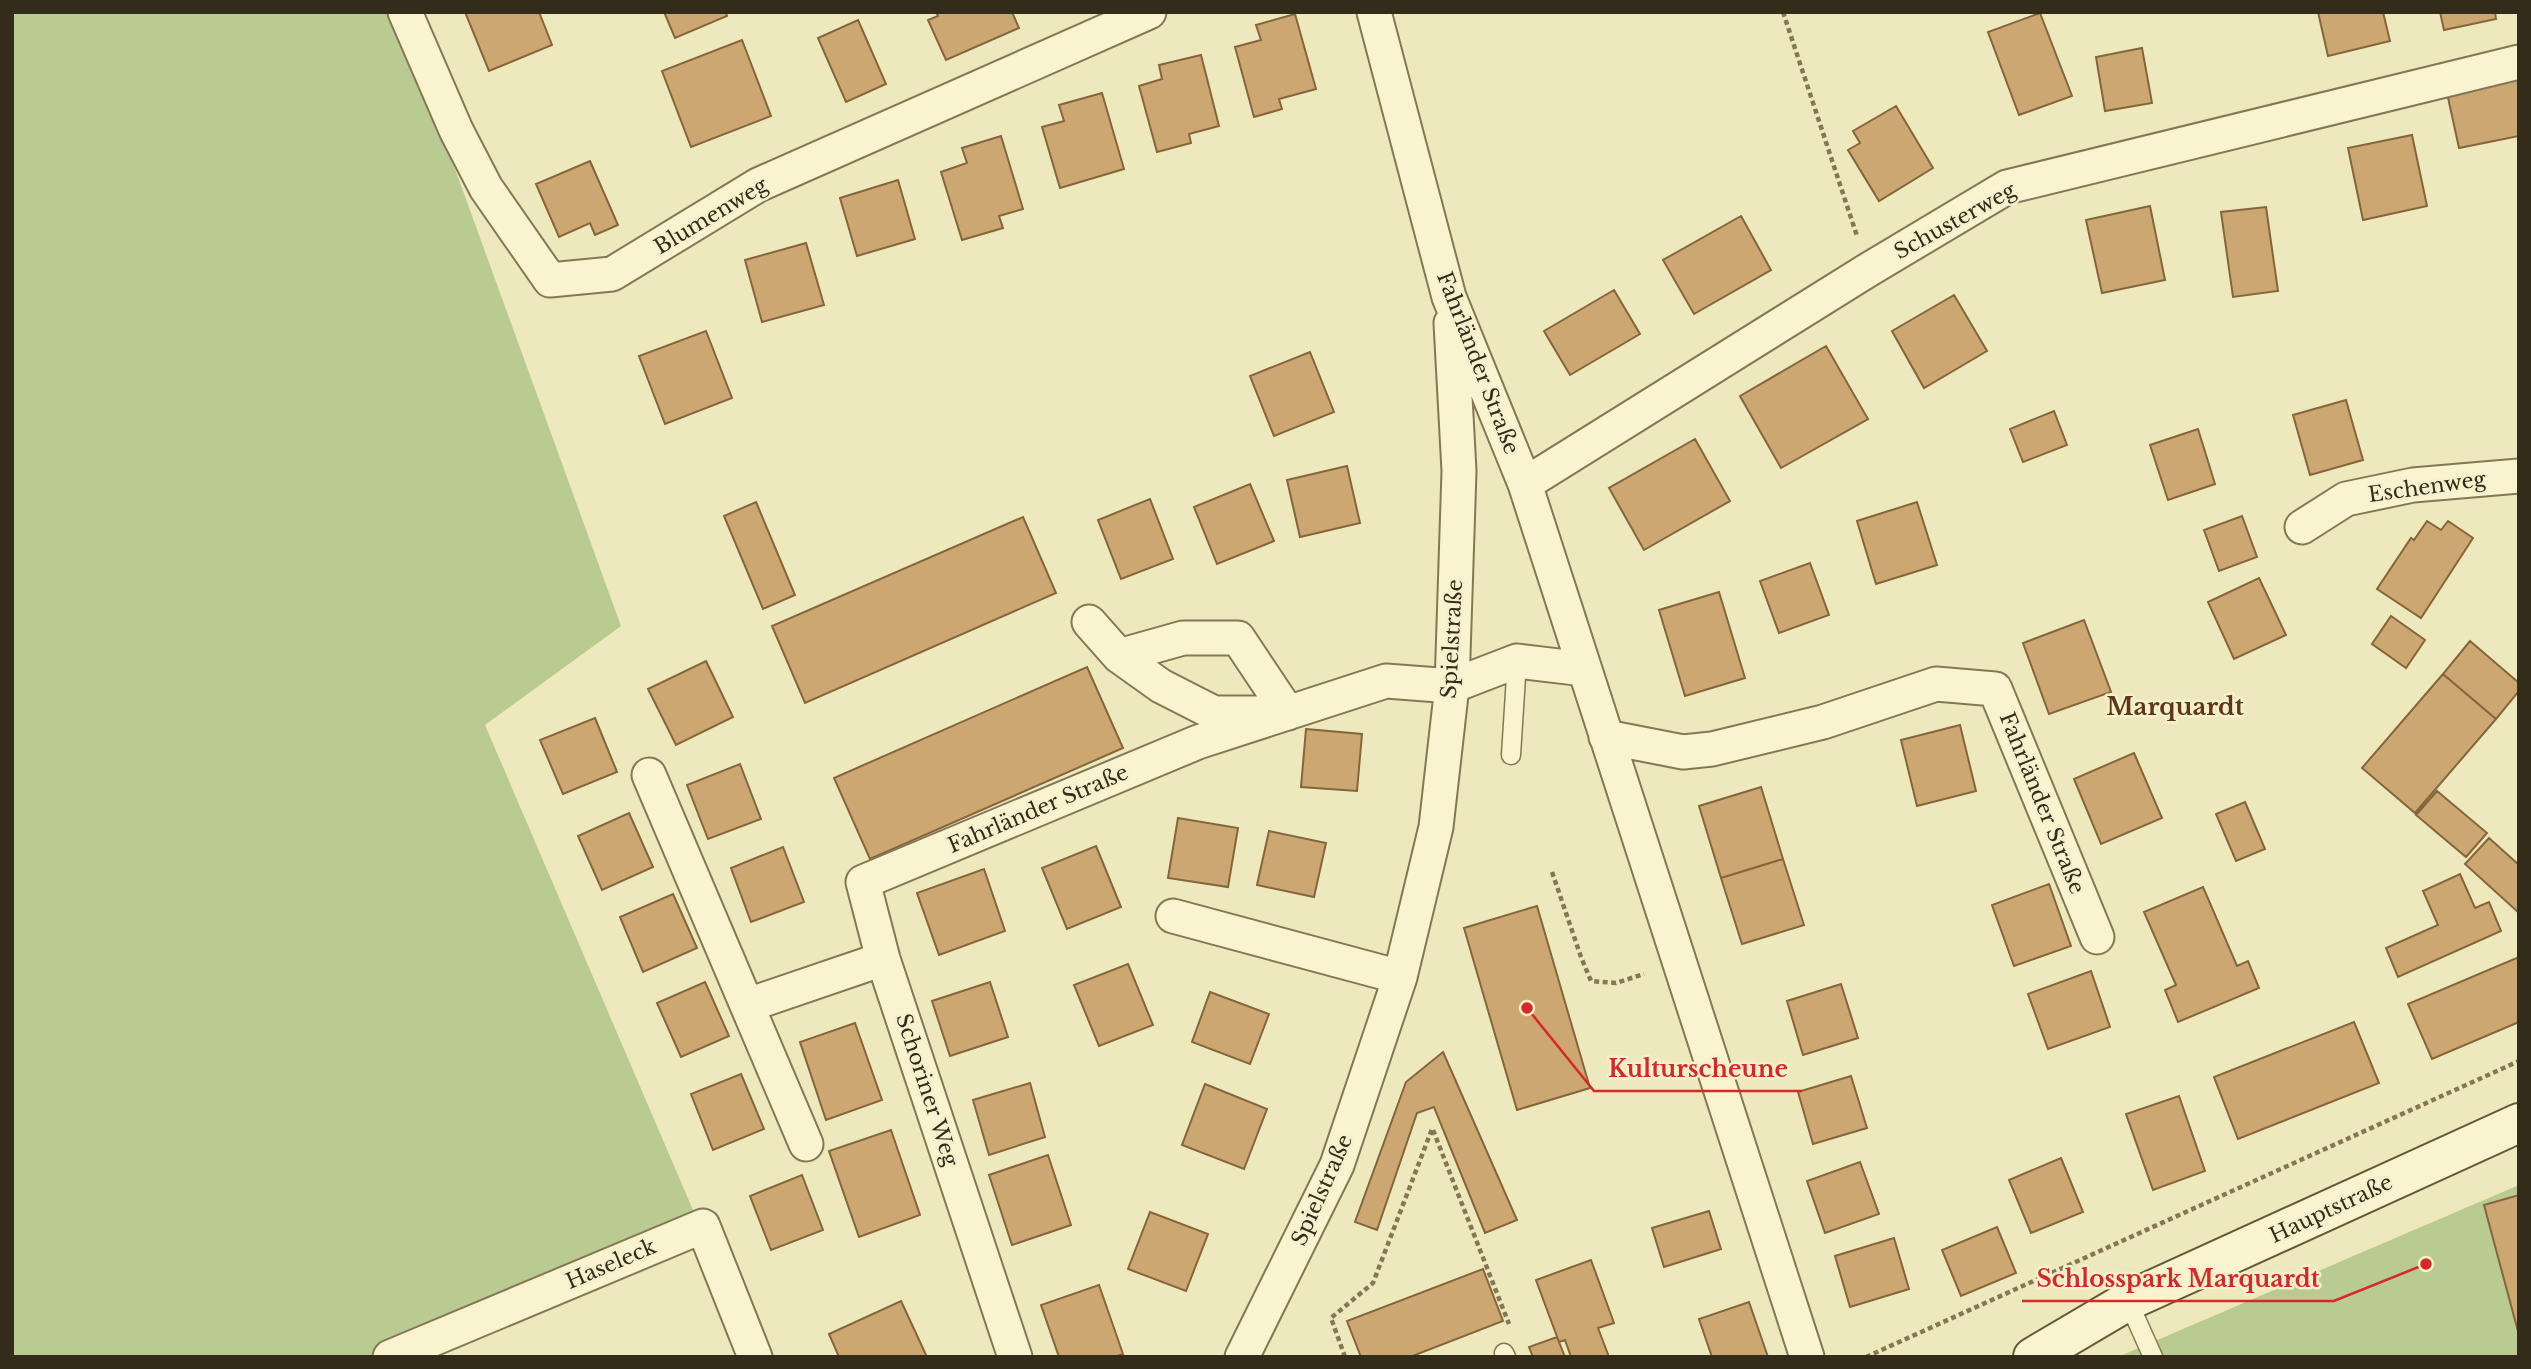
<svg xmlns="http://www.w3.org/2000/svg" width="2531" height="1369" font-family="'Libre Baskerville',serif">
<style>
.green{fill:#bacb91}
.building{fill:#cda772;stroke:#85653c;stroke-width:2}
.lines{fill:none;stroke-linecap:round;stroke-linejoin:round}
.lane-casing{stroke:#857756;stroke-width:21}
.street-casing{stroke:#857756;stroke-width:37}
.secondary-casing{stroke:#675839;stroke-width:42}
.path{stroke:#857756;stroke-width:4.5;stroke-dasharray:5 3.5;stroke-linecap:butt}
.lane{stroke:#f9f4cf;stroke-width:18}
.street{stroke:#f9f4cf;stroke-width:33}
.secondary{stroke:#f9f4cf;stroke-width:38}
.labels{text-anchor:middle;stroke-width:5;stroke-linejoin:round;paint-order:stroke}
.street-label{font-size:21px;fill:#342c1b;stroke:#f5f1cc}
.quarter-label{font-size:24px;font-weight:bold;fill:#61351a;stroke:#f5f1cc}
.leader{fill:none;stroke:#d62828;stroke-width:2.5}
.callout-dot{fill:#d62828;stroke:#f5f1cc;stroke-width:2.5}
.callout-label{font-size:23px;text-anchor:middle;font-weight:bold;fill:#d62828;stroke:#f5f1cc;stroke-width:5;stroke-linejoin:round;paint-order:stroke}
</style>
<rect width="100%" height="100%" fill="#eee8bd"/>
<path class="green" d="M12 12H398L621 626 485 725 696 1217 373 1357H12Z
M2519 1185V1357H2118L2148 1344Z"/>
<path class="building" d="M465 12H539L552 45 489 71Z
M664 12H726L727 16 675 38Z
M936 12H1012L1019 28 946 60 928 20 938 16Z
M2318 12H2383L2390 41 2328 56Z
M2440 12H2495L2496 19 2444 30Z
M2040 13 2072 96 2019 115 1988 32Z
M1295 14 1316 89 1279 99 1282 109 1254 117 1235 47 1261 40 1256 25Z
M858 20 886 84 846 102 818 38Z
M742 40 771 116 691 147 662 71Z
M2142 48 2152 103 2105 111 2096 57Z
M1201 55 1219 126 1189 134 1191 143 1157 152 1139 86 1162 79 1159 65Z
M2519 77V136L2459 148 2447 93Z
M1102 93 1124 169 1060 188 1042 127 1064 121 1059 105Z
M1896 106 1933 168 1879 201 1848 150 1860 143 1853 131Z
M2412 135 2427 206 2363 220 2348 148Z
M1001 136 1023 209 999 216 1003 228 962 240 941 172 967 163 962 148Z
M590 161 618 225 595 235 590 223 559 237 536 184Z
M898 180 915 239 857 256 840 198Z
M2150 206 2165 280 2102 293 2086 220Z
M2266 207 2278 291 2233 297 2221 212Z
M1741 216 1771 270 1694 314 1663 260Z
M806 243 824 305 762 322 745 260Z
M1614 290 1640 334 1570 375 1544 331Z
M1954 295 1987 351 1924 388 1892 331Z
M706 331 732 398 665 424 639 356Z
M1826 346 1868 419 1781 468 1740 396Z
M1310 352 1334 412 1274 436 1250 376Z
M2346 400 2363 460 2310 475 2293 415Z
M2054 411 2067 445 2023 462 2010 429Z
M2198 429 2215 484 2168 500 2150 445Z
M1695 439 1730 501 1644 550 1609 488Z
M1347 466 1360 523 1300 537 1287 480Z
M1250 484 1274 541 1217 564 1194 507Z
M1150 499 1173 559 1121 579 1098 520Z
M756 502 795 595 763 609 724 516Z
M1917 502 1937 565 1876 584 1857 521Z
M2242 516 2257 557 2219 571 2204 530Z
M1023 517 1056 593 805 703 772 626Z
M2427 521 2441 530 2448 521 2473 538 2421 618 2377 589 2411 538 2414 540Z
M1810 563 1829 615 1779 633 1760 581Z
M2259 578 2286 635 2234 659 2208 602Z
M1719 592 1745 678 1685 696 1659 610Z
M2391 616 2425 640 2406 668 2372 644Z
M2084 620 2111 692 2049 714 2023 643Z
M2470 641 2519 683V691L2496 719 2443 674Z
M706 661 733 717 676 745 648 689Z
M1087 667 1123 748 870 859 834 778Z
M2443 674 2496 719 2415 813 2362 768Z
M595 718 617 772 563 794 540 740Z
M1960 725 1976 791 1917 806 1901 740Z
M1306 729 1362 734 1357 791 1301 787Z
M2134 753 2162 818 2101 844 2074 779Z
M740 764 761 819 708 839 687 785Z
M1761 787 1783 859 1721 878 1699 806Z
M2437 791 2487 833 2466 857 2416 815Z
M2245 802 2265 849 2236 861 2216 814Z
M629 813 653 867 602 890 578 836Z
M1178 818 1238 828 1228 887 1168 878Z
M1269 831 1326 843 1314 897 1257 885Z
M2489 838 2519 865V913L2465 864Z
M1096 846 1121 907 1067 929 1042 868Z
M783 847 804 902 751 922 731 868Z
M1783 859 1804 925 1742 944 1721 878Z
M984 869 1005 931 939 955 917 893Z
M2460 874 2475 908 2489 902 2501 931 2398 977 2386 948 2438 925 2423 891Z
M2049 884 2071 946 2014 966 1992 905Z
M2203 887 2237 966 2248 961 2259 988 2178 1022 2165 990 2176 985 2144 912Z
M673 894 697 948 643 972 620 917Z
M1537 906 1590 1088 1517 1110 1464 928Z
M2519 957V1022L2432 1059 2408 1004Z
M1128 964 1153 1025 1099 1046 1074 985Z
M2091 971 2110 1027 2048 1049 2028 994Z
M705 982 729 1036 681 1057 657 1003Z
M990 982 1008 1037 950 1056 932 1001Z
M1841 984 1858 1038 1803 1055 1787 1001Z
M1210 992 1269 1014 1250 1064 1192 1042Z
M2354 1022 2379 1083 2238 1139 2214 1077Z
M855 1023 882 1100 826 1120 800 1042Z
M1443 1052 1517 1220 1485 1233 1434 1107 1417 1113 1377 1230 1355 1222 1406 1082Z
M741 1074 764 1129 713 1150 691 1094Z
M1851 1076 1867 1128 1813 1144 1798 1092Z
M1030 1083 1045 1137 989 1155 973 1100Z
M1205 1084 1267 1109 1244 1169 1182 1145Z
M2179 1096 2205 1171 2153 1190 2126 1114Z
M891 1130 920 1215 859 1237 829 1151Z
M1048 1155 1071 1225 1012 1245 989 1175Z
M2061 1158 2083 1212 2031 1233 2009 1180Z
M1860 1162 1879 1214 1825 1233 1807 1181Z
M802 1175 823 1230 771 1250 750 1196Z
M2519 1195V1335L2484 1205Z
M1709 1211 1721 1249 1664 1267 1652 1228Z
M1150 1212 1208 1234 1186 1291 1128 1269Z
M1997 1227 2016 1273 1961 1296 1942 1250Z
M1894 1238 1909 1289 1850 1307 1835 1256Z
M1591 1260 1614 1323 1598 1328 1609 1357H1571L1565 1340 1559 1342 1536 1280Z
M1483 1269 1503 1321 1410 1357H1361L1347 1321Z
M1099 1285 1123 1354 1114 1357H1059L1041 1305Z
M901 1301 927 1357H839L829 1334Z
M1749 1302 1768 1357H1712L1699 1319Z
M1557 1337 1565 1357H1533L1529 1347Z"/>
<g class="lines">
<g class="lane-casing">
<path id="lane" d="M1511 755 1517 661
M2128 1301 2153 1357
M1504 1353 1506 1357"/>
</g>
<g class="street-casing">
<path id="street" d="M405 12 456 130 486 188 550 280 612 274 758 185 1149 12
M1374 12 1449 297 1525 484 1807 1357
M1525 484 1868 270 2007 187 2519 62
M2302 527 2346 499 2413 485 2519 476
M1089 622 1119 656 1161 686 1214 713H1257
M1119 656 1183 638H1238L1288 713
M1606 737 1683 752 1712 749 1823 722 1936 684 1995 689 2097 937
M649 775 806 1144
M1173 916 1400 977
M748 1005 883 959
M390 1357 703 1226 755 1357
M1015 1357 883 959 863 882 1198 742 1386 681 1452 686 1517 661 1584 669
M1242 1357 1337 1165 1400 977 1436 827 1452 686 1459 471 1451 323"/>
</g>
<g class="secondary-casing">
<path id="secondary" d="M2033 1357 2128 1301 2519 1123"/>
</g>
<path class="path" d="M1783 12 1857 236
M1552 872 1581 957 1591 981 1616 983 1644 974
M1433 1130 1509 1324
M1345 1357 1331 1318 1373 1283 1432 1129
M1866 1357 2519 1061"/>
<use href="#lane" class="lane"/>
<use href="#street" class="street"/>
<use href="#secondary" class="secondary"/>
</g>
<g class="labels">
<g class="street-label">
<text transform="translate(711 216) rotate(-31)" y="7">Blumenweg</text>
<text transform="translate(1955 221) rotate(-29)" y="7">Schusterweg</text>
<text transform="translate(1478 363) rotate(69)" y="7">Fahrländer Straße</text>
<text transform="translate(2427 487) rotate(-8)" y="7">Eschenweg</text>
<text transform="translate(1452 639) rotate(-87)" y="7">Spielstraße</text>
<text transform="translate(2042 803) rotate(68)" y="7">Fahrländer Straße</text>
<text transform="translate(1038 809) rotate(-23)" y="7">Fahrländer Straße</text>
<text transform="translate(927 1090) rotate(72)" y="7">Schoriner Weg</text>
<text transform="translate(1322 1190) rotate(-66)" y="7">Spielstraße</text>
<text transform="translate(2331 1209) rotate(-25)" y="7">Hauptstraße</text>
<text transform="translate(611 1264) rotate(-23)" y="7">Haseleck</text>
</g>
<g class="quarter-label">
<text x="2175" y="715">Marquardt</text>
</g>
</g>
<path class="leader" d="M1527 1008L1594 1091H1802M2426 1264L2334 1301H2022"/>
<g class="callout-dot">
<circle cx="1527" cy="1008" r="7"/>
<circle cx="2426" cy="1264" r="7"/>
</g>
<g class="callout-label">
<text x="1698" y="1077">Kulturscheune</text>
<text x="2178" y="1287">Schlosspark Marquardt</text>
</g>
<rect width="2531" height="1369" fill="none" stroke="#342c1b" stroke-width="28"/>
</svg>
